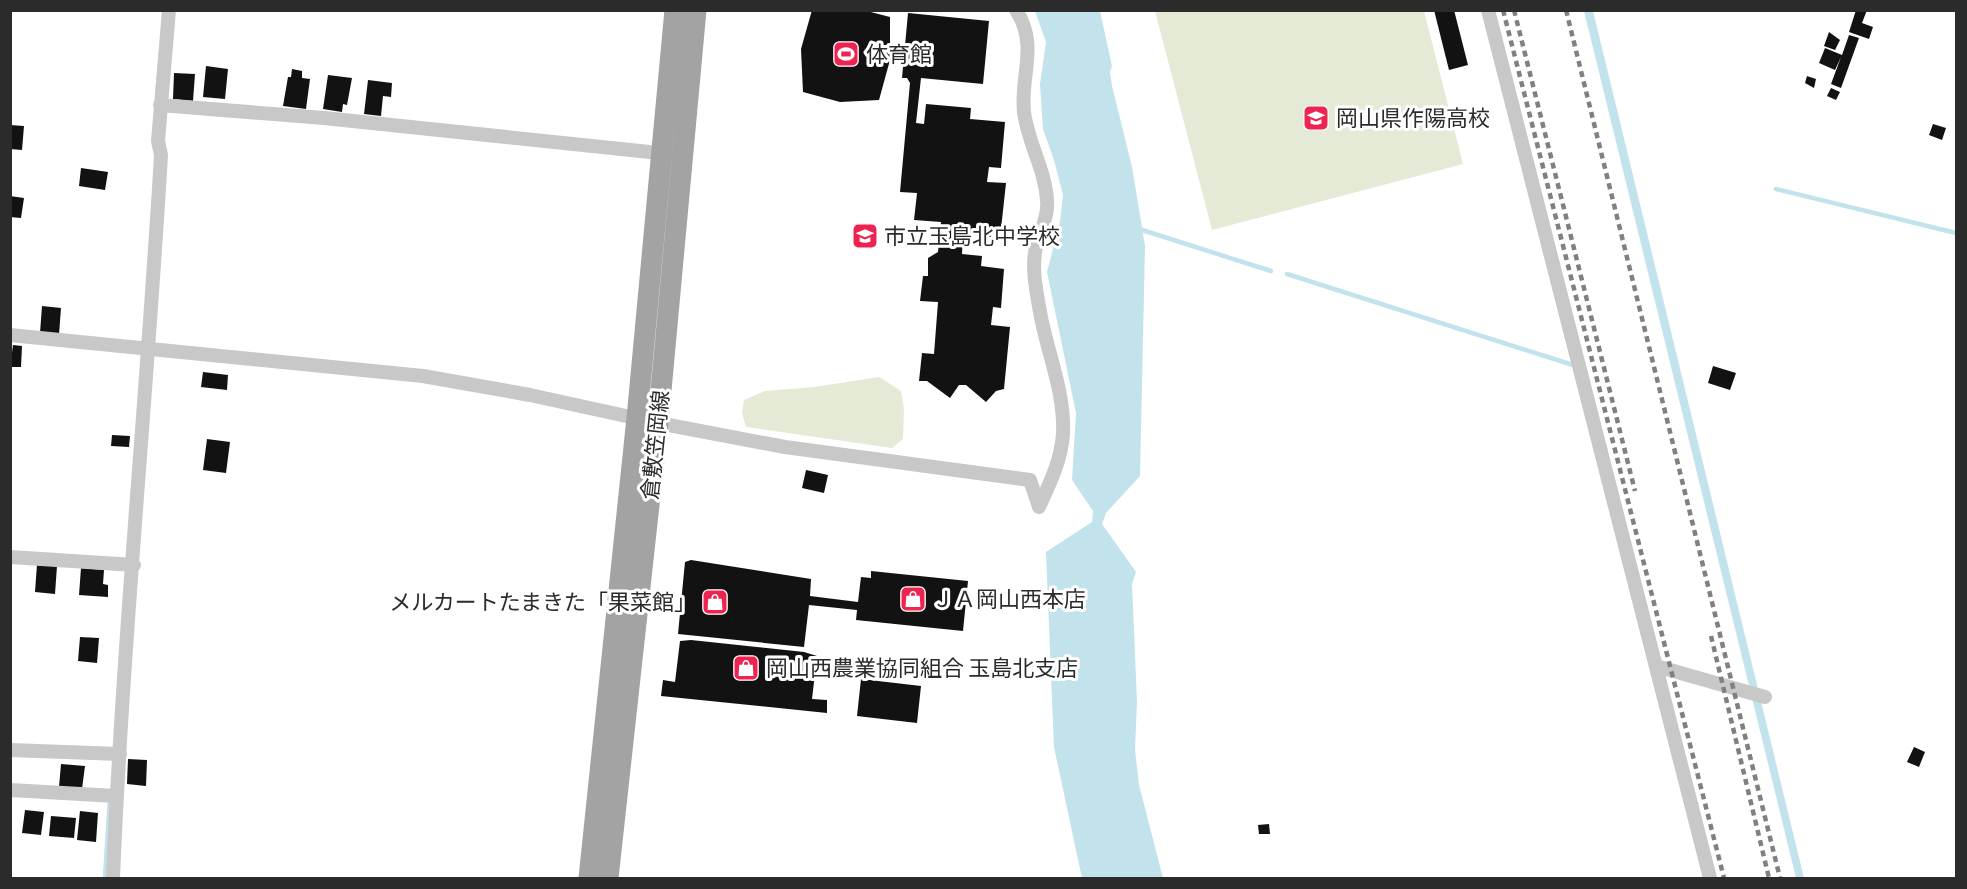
<svg xmlns="http://www.w3.org/2000/svg" width="1967" height="889" font-family="Commissioner,'Noto Sans JP',sans-serif">
<style>
.green{fill:#e5ead7}
.water{fill:#c2e2ec}
.lines{fill:none;stroke-linecap:round;stroke-linejoin:round}
.stream{stroke:#c2e2ec;stroke-width:4.5}
.building{fill:#121212}
.minor{stroke:#c8c8c8;stroke-width:14}
.primary{stroke:#a3a3a3;stroke-width:21}
.rail{stroke:#808080;stroke-width:4.5;stroke-dasharray:6 4.5;stroke-linecap:butt}
.labels{text-anchor:middle;stroke-width:6;stroke-linejoin:round;paint-order:stroke}
.poi-label{font-size:22px;fill:#2b2b2b;stroke:#fff;text-anchor:start}
.street-label{font-size:22px;fill:#2b2b2b;stroke:#fff}
</style>
<rect width="100%" height="100%" fill="#fff"/>
<path class="green" d="M1155 11H1424L1463 164 1212 230Z
M879 377 901 391 904 409 903 439 892 448 746 427 742 413 744 400 765 391 814 387Z"/>
<path class="water" d="M1035 11H1100L1112 66 1110 72 1112 86 1132 167 1145 246 1140 476 1106 513 1102 524 1136 572 1132 584 1137 702 1135 750 1139 785 1163 878H1082L1054 747 1046 552 1092 522 1093 511 1072 480 1076 413 1047 272 1060 222 1063 195 1054 160 1043 129 1040 84 1046 42Z
M1584 11H1593L1804 878H1796Z"/>
<g class="lines">
<path class="stream" d="M1776 189 1956 233
M1139 229 1271 271
M1287 274 1573 365
M105 878 110 797"/>
</g>
<path class="building" d="M812 10H863L890 17V60L879 100 840 102 803 92 801 49Z
M1434 10H1454L1468 65 1449 70Z
M1856 10H1867L1862 23 1873 27 1869 39 1849 32Z
M908 13 989 21 983 84 921 78 916 123 924 124 926 104 971 108 970 119 1005 122 1001 168 989 167 987 182 1006 183 1001 229 992 228 991 237 963 234 962 254 982 256 981 266 1004 269 1001 308 993 307 991 325 1010 327 1004 389 996 391 986 402 966 385H959L950 398 927 381H919L922 353 934 354 938 302 920 301 923 276H928V258L938 252 941 222 914 220 917 193 900 192 910 83 907 78H902Z
M1829 32 1840 40 1835 50 1824 46Z
M1849 35 1859 38 1841 88 1831 84 1841 57 1835 70 1819 63 1825 48 1842 55Z
M206 66 228 69 225 99 203 97Z
M292 69 302 71V78L310 79 306 109 283 106 288 77H291Z
M174 73 195 74 193 101 173 99Z
M328 75 352 78 347 105 343 104 342 112 323 109Z
M1807 76 1816 79 1814 88 1805 83Z
M368 80 392 83 391 97 383 96 381 116 364 114Z
M1831 88 1840 92 1836 100 1827 96Z
M1933 124 1946 128 1942 140 1929 135Z
M10 125 24 126 22 150 10 149Z
M81 168 108 172 105 190 79 186Z
M10 196 24 198 21 218 10 217Z
M42 306 61 308 59 335 40 333Z
M13 345 22 346 21 367H10Z
M1713 366 1736 373 1730 390 1708 383Z
M203 372 228 375 227 390 201 387Z
M112 435 130 436 129 447 111 446Z
M207 439 230 442 226 473 203 470Z
M806 470 828 475 824 493 802 488Z
M691 560 811 579 810 596 858 602 861 577 871 578V571L968 581 963 631 856 620 857 610 809 605 804 647 678 634 685 562Z
M37 564 57 566 55 594 35 592Z
M81 568 104 570 103 584 108 585V597L79 595Z
M80 637 99 638 97 663 78 661Z
M691 640 804 652 817 656 812 699 827 700V713L661 696 663 680 675 682 680 641Z
M861 679 921 686 917 723 857 716Z
M1914 747 1925 752 1919 767 1907 762Z
M128 759 147 760 146 786 127 784Z
M61 764 85 766 82 789 59 787Z
M25 810 44 812 41 835 22 833Z
M80 811 98 813 96 842 77 840Z
M51 816 76 818 74 838 49 836Z
M1269 824 1270 834H1259L1258 825Z"/>
<g class="lines">
<path class="minor" d="M1016 10C1039 45 1020 75 1024 112 1028 143 1045 169 1047 200 1049 219 1037 235 1035 253 1032 272 1037 294 1040 312 1047 352 1065 392 1063 434 1061 461 1050 483 1039 507
M1488 10 1710 878
M160 105 324 118 669 154
M10 335 423 376 530 395 658 423 785 447 1030 480 1039 507
M10 557 134 565
M1656 666 1765 697
M10 750 120 754
M10 790 116 796
M113 878C123 637 147 396 161 155L158 141 169 10"/>
<path class="primary" d="M589 878 637 418 675 10
M608 878 658 423 696 10"/>
<path class="rail" d="M1503 10 1724 878
M1514 10 1635 491
M1566 10 1780 878
M1711 636 1769 878"/>
</g>
<defs>
<g id="stadium-square" transform="scale(1.35)"><rect x="-9" y="-9" width="18" height="18" rx="4" fill="#ed2351" stroke="#fff"/><path d="M0-5a6.5 5 0 1 0 0 10a6.5 5 0 1 0 0-10ZM-3.5-1.8h7v3.6h-7Z" fill="#fff"/></g>
<g id="school-square" transform="scale(1.35)"><rect x="-9" y="-9" width="18" height="18" rx="4" fill="#ed2351" stroke="#fff"/><path d="M0-5L7-2L0 1L-7-2ZM-4 1L0 2.5L4 1V4Q0 6-4 4Z" fill="#fff"/></g>
<g id="shop-square" transform="scale(1.35)"><rect x="-9" y="-9" width="18" height="18" rx="4" fill="#ed2351" stroke="#fff"/><path d="M-5-2.5h2.3a2.7 3.5 0 0 1 5.4 0H5L5.5 6h-11ZM-1.5-2.5h3a1.5 2.3 0 0 0-3 0Z" fill="#fff"/></g>
</defs>
<g fill-rule="evenodd">
<use href="#stadium-square" x="846" y="54"/>
<use href="#school-square" x="1316" y="118"/>
<use href="#school-square" x="865" y="236"/>
<use href="#shop-square" x="913" y="599"/>
<use href="#shop-square" x="715" y="602"/>
<use href="#shop-square" x="746" y="668"/>
</g>
<g class="labels">
<g class="poi-label">
<text x="866" y="62">体育館</text>
<text x="1336" y="126">岡山県作陽高校</text>
<text x="884" y="244">市立玉島北中学校</text>
<text x="932" y="607">ＪＡ岡山西本店</text>
<text x="696" y="610" text-anchor="end">メルカートたまきた「果菜館」</text>
<text x="766" y="676">岡山西農業協同組合 玉島北支店</text>
</g>
<g class="street-label">
<text transform="translate(655 445) rotate(-84)" y="8">倉敷笠岡線</text>
</g>
</g>
<rect width="1967" height="889" fill="none" stroke="#2b2b2b" stroke-width="24"/>
</svg>
